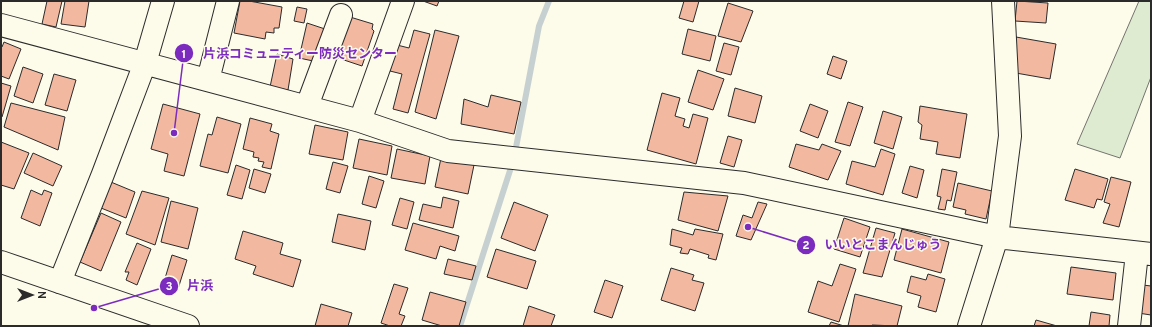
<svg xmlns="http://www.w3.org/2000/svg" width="1152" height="327" font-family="Overpass,'Noto Sans JP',sans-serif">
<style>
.green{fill:#deebd1;stroke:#74746e}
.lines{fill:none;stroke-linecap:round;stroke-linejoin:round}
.stream{stroke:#c7d0d0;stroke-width:6}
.building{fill:#f2b8a0;stroke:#2b2b2b}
.minor-casing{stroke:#2b2b2b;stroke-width:24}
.highway-casing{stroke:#2b2b2b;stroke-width:24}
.minor{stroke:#fdfbea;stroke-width:22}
.highway{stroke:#fdfbea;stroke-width:22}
.leader{fill:none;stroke:#7b2cbf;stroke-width:1.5}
.callout-dot{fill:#7b2cbf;stroke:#fdfbea;stroke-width:1.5}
.mark-label{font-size:12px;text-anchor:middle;font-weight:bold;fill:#fff}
.callout-label{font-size:13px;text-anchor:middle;font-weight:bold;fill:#7b2cbf;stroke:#fdfbea;stroke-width:3;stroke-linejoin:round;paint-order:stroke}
</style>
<rect width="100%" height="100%" fill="#fdfbea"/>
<path class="green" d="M1139 1H1151V77L1120 158 1077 144Z"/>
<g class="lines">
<path class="stream" d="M460 326 514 158 539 26 549 1"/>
</g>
<path class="building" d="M47 1H62L56 27 42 24Z
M65 1H89L85 27 61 24Z
M240 1H249L282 7 279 28H274V33L266 32 265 39 234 33Z
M423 1H439L437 6Z
M684 1H699L693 22 679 18Z
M1017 1 1048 3 1046 23 1015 21Z
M728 3 753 11 741 42 718 36Z
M297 7 307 9 304 23 294 21Z
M350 17 373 24 372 29 374 31 362 66 335 57Z
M307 23 328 30 318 62 299 58Z
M688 29 716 36 710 61 682 54Z
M414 30 430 34 408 113 393 109 402 74 390 71 397 45 409 48Z
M435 30 459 36 436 119 415 112Z
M1016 37 1056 44 1050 79 1010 72Z
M4 42 21 49 9 79 1 76V46L2 47Z
M724 43 739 47 731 75 716 71Z
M277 54 293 59 288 90 270 87Z
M833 56 847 61 841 79 827 74Z
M23 67 43 74 33 103 14 96Z
M698 70 724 79 713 110 688 102Z
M54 74 76 80 67 111 45 105Z
M1 83 11 86 2 117H1Z
M735 88 762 96 755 123 728 116Z
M662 93 680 98 675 116 685 119 683 126 689 128 693 114 708 118 696 164 647 150Z
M491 95 521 102 514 134 461 124 464 99 488 107Z
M848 102 863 107 850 146 835 142Z
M11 103 65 117 58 150 4 127Z
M163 104 200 114 184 176 164 171 168 154 151 149Z
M810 104 828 111 818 138 800 131Z
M920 106 967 114 960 158 936 154 938 142 920 139 922 125 918 122Z
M883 111 902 117 893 149 874 143Z
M217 117 241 124 228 173 200 166 208 134 212 135Z
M250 118 272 124 270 131 279 134 271 169 262 167 264 162 258 161 259 158 253 157 254 152 243 149Z
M315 125 348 132 343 160 309 154Z
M728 136 742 140 734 167 720 163Z
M359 139 392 146 387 175 353 168Z
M1 142 29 153 14 189 1 185Z
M796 144 819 150 822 144 841 151 828 180 789 167Z
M397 149 430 156 425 184 391 178Z
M881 149 895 154 883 195 846 184 852 161 875 167Z
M33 153 62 166 53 186 24 173Z
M441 158 474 165 468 194 435 187Z
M333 162 348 166 340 193 326 189Z
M236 165 250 170 242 199 227 195Z
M910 166 924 170 917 198 902 193Z
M254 169 271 174 265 193 249 188Z
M942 169 957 172 951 201 947 200 945 210 938 209 941 197 937 196Z
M1075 169 1108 179 1102 200 1097 199 1094 208 1065 200Z
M369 176 384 181 376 208 362 204Z
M1111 177 1131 182 1119 227 1103 223 1110 204 1104 202Z
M106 180 135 192 126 218 96 206Z
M958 183 992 191 986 219 965 214 966 210 953 207Z
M31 190 42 195 44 190 52 193 40 226 21 218Z
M142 191 169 198 155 245 126 234Z
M684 192 728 196 718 231 678 220Z
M443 197 459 201 453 228 419 220 423 204 441 208Z
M400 198 414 202 407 229 392 225Z
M171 201 198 208 188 249 161 242Z
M514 202 548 215 535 251 501 238Z
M758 202 767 204 751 240 736 236 743 215 752 218Z
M101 213 121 222 101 271 80 262Z
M338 214 371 221 365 250 332 242Z
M844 218 870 227 860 257 834 249Z
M413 223 459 236 455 251 440 246 436 259 405 250Z
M876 228 895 233 882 277 863 273Z
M672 229 693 235 695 229 723 234 716 260 708 258 709 255 690 249 688 254 680 253 682 248 670 245Z
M902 229 949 242 941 273 894 260Z
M243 231 283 243 280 254 301 260 293 287 253 274 256 266 235 259Z
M137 243 151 249 137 285 126 280 129 272H125Z
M496 249 536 261 527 289 487 277Z
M172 255 187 260 178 289 163 285Z
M448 259 476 266 472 280 444 274Z
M840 264 856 269 839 322 808 312 818 281 832 286Z
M1071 267 1116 273 1113 300 1067 294Z
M671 268 694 275 692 280 704 283 695 311 661 300Z
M928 274 945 279 936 312 918 307 921 296 907 292 911 276 926 280Z
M605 280 623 286 612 318 594 312Z
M394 284 408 288 399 314 405 316 401 326H390L381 323Z
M1143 285 1151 286V315L1138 313Z
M430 292 466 302 459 326H442L422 320Z
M855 294 902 306 897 326 872 325V326H848Z
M321 304 352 313 348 326H315Z
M529 306 555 315 551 326H523Z
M1091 312 1110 315 1109 326H1089Z
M1036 320 1057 326H1034Z
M831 322 844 326H829Z"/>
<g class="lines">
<g class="minor-casing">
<path id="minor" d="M1 25 360 121 448 151 744 183 997 237 1151 254
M208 80 228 1
M307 106 341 15
M360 121 403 1
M60 282 103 174 145 63 163 1
M969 326 997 237 1010 136 1003 1
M1129 326 1137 253"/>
</g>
<g class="highway-casing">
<path id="highway" d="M1 262 188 326"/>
</g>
<use href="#minor" class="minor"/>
<use href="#highway" class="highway"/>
</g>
<path class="leader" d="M174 133L184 53M748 227L806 245M94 308L169 286"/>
<g class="callout-dot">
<circle cx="174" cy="133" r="4"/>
<circle cx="748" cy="227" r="4"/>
<circle cx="94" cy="308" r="4"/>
<circle cx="184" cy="53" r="10"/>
<circle cx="806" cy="245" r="10"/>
<circle cx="169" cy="286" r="10"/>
</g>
<g class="mark-label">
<text x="184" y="58">1</text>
<text x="806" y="249">2</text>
<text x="169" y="290">3</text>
</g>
<g class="callout-label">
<text x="300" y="58">片浜コミュニティー防災センター</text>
<text x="883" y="249">いいとこまんじゅう</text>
<text x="200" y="290">片浜</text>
</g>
<rect width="1152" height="327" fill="none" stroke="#2b2b2b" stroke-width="4"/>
<g transform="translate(32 295) rotate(90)" stroke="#fdfbea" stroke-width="3" paint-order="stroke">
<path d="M0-3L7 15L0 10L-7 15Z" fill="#2b2b2b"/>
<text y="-6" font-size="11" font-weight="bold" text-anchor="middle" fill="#2b2b2b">N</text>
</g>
</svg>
